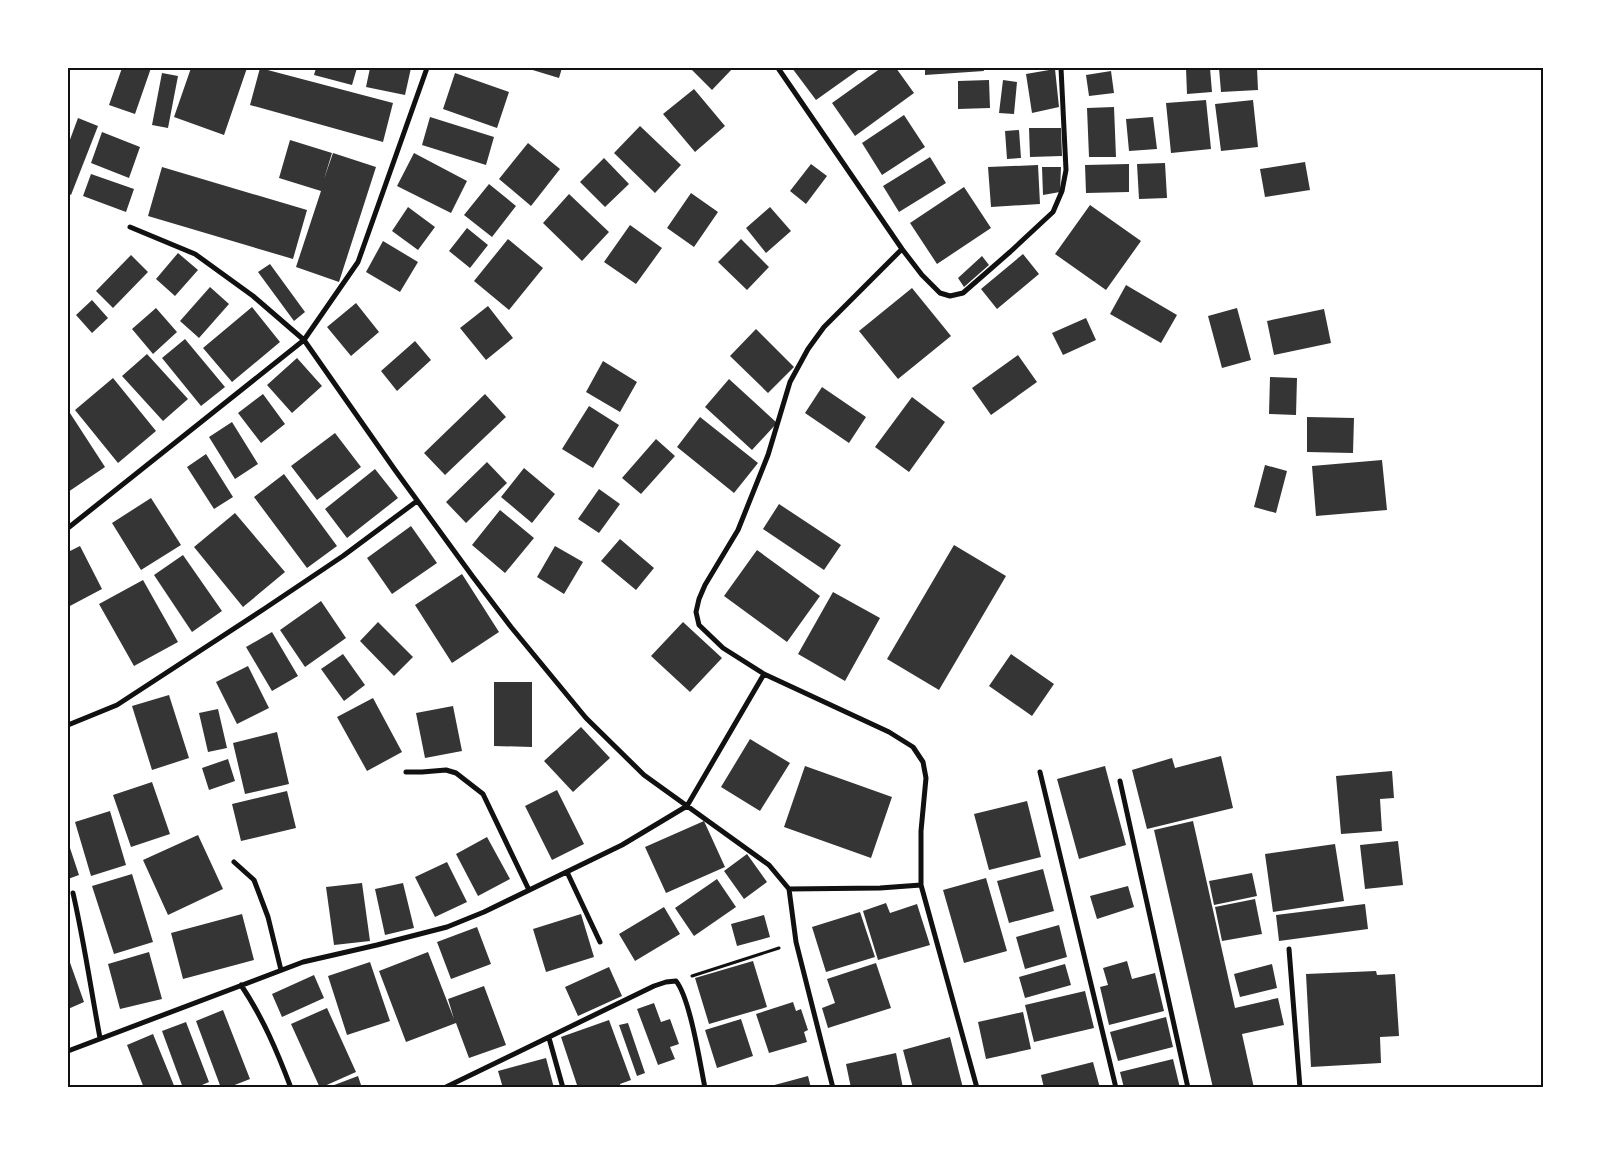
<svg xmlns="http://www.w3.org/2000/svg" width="1611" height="1155" font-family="Karla,sans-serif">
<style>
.building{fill:#353535}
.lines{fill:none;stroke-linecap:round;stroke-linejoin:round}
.path{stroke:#111;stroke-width:3}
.minor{stroke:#111;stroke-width:5}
.neatline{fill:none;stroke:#111;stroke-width:2}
</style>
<rect width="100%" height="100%" fill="#fff"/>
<path class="building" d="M122 68H151L135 114 109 105Z
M191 68H247L224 135 174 117Z
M260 68 393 103 383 142 250 105Z
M316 68H357L352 85 314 75Z
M370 68H411L405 95 366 87Z
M526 68H562L559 78Z
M690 68H733L712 90Z
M792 68H861L816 100Z
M881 68H896L914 93 855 136 832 103Z
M925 68H983L984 71 925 75Z
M1186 68H1210L1212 92 1187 94Z
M1219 68H1257L1258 90 1221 92Z
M1055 69 1059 107 1032 113 1026 74Z
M1111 71 1114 93 1089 96 1086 75Z
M162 73 178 76 168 128 152 125Z
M455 73 509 92 497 128 443 109Z
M989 80 990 108 958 109V81Z
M1003 80 1017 82 1014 114 999 113Z
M694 89 725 126 695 152 663 114Z
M1206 100 1211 149 1171 153 1166 103Z
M1253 100 1258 147 1221 151 1215 104Z
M1114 107 1116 157H1089L1087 108Z
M904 115 925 147 882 175 862 143Z
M430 117 494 137 486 165 422 145Z
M1153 117 1157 149 1129 151 1126 119Z
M78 118 98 126 71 195 68 193V145Z
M640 126 681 165 655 193 614 153Z
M1029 128H1061L1062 156 1030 157Z
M1019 130 1021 158 1007 159 1005 131Z
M102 132 140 147 129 178 91 163Z
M290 140 332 153 324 179 333 153 376 167 339 282 296 267 321 191 279 178Z
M528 143 560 169 531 206 499 179Z
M414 153 467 181 451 213 397 186Z
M930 157 946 183 899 212 883 186Z
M604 158 629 184 605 207 580 182Z
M1305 162 1310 190 1265 197 1260 169Z
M1165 163 1167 198 1139 199 1137 164Z
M811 164 827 176 806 204 790 191Z
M1129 164V192L1086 193 1085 165Z
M1038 165 1040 204 991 207 988 167Z
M162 167 307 210 293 259 148 216Z
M1042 167H1061L1060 192 1043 195Z
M91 174 134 189 126 212 83 196Z
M489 184 516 206 492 237 464 215Z
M964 187 991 228 937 264 910 223Z
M691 193 718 212 694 247 667 228Z
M569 194 609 232 582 261 543 223Z
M1090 205 1141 241 1106 290 1055 254Z
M408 207 435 227 418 250 392 231Z
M770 207 791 231 766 253 746 228Z
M630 225 662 248 636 284 604 262Z
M467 228 488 245 470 268 449 251Z
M508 239 543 268 509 310 474 281Z
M741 239 769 267 747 290 718 262Z
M383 241 418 262 400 292 366 272Z
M178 253 198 270 175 296 156 279Z
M1023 254 1039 274 997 309 981 289Z
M131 255 148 272 113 308 96 291Z
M982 256 989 265 964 287 958 278Z
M270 264 305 312 294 321 258 272Z
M1126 285 1177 315 1161 343 1110 314Z
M210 287 229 304 199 338 180 321Z
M912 288 951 336 898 379 859 331Z
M92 300 108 318 92 333 76 315Z
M356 303 379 332 351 356 327 327Z
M488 306 513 338 486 360 460 328Z
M252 307 280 342 232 382 203 348Z
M156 308 177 332 153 354 132 329Z
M1237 308 1251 360 1222 368 1208 316Z
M1324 309 1331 343 1274 355 1267 321Z
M1086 318 1096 340 1063 355 1052 333Z
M756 329 794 367 768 393 730 356Z
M185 339 225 387 201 406 162 358Z
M415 341 431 360 397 391 381 371Z
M147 354 188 399 163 421 122 376Z
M1018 355 1037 382 991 415 972 388Z
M297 358 322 386 292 413 267 385Z
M603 361 637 382 620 412 586 392Z
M1270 377 1297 378 1296 415 1269 414Z
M113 378 156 431 118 463 75 410Z
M729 379 777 423 752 450 705 407Z
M822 387 866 417 849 443 805 413Z
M263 394 285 424 261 443 238 413Z
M485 394 506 417 445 475 424 453Z
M912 397 945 422 909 472 875 447Z
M589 406 619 425 593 468 562 449Z
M68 410 105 467 68 492Z
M700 417 758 463 734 493 677 447Z
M1307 417 1354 418 1353 453 1307 452Z
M232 422 258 464 235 479 209 437Z
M335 433 361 467 317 500 291 466Z
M656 439 675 456 641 494 622 478Z
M206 454 233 497 214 509 187 467Z
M1382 460 1387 510 1316 516 1312 466Z
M487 462 507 483 466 523 446 502Z
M1265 465 1287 471 1276 513 1254 507Z
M524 468 555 494 532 523 501 497Z
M375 469 398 498 347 538 325 509Z
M284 474 337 546 307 568 254 497Z
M599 489 620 504 599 533 578 519Z
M151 498 181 545 141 570 112 523Z
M779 504 841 545 824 570 763 529Z
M500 510 534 538 505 573 472 545Z
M235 513 285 572 243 607 194 547Z
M411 526 437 563 392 594 367 558Z
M620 539 654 568 636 590 601 561Z
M954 545 1006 576 939 690 887 659Z
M80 546 102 589 68 607V552Z
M555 546 583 562 564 594 537 577Z
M757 550 820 596 787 642 724 596Z
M183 555 222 611 192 632 154 575Z
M462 574 499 632 452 663 415 605Z
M143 580 178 642 134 666 99 604Z
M833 592 880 618 845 681 798 654Z
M321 601 346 638 305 667 280 630Z
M378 622 413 657 394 676 360 641Z
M683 622 722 658 690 692 651 656Z
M272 632 298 676 272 691 246 647Z
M343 654 365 685 344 701 321 669Z
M1011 654 1054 684 1032 716 989 686Z
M248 666 269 708 237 724 216 682Z
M494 682H532V747L494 746Z
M169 695 189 758 152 770 132 706Z
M373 698 402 752 367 771 337 717Z
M453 706 462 751 425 758 416 713Z
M218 709 227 748 208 752 199 713Z
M581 727 610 758 573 792 544 761Z
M277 732 289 784 245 794 233 743Z
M750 739 790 763 760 811 721 787Z
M1221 756 1233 808 1147 829 1132 770 1172 758 1175 768Z
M228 759 235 781 209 790 202 768Z
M805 766 892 797 871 858 784 827Z
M1105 766 1126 845 1079 859 1057 779Z
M1392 771 1394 798 1380 799 1382 831 1341 834 1336 776Z
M152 782 170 834 131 847 113 795Z
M557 790 584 844 552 860 525 806Z
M287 791 296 828 241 841 232 804Z
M1027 801 1041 857 989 870 974 814Z
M110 811 126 865 91 876 75 822Z
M704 821 725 867 666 893 645 847Z
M1193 821 1235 1008 1278 998 1284 1025 1242 1034 1254 1088H1213L1154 830Z
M198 835 223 889 168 915 143 860Z
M487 837 510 879 478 896 456 854Z
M1398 841 1403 885 1365 889 1360 845Z
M68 842 79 875 68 879Z
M1335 844 1344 901 1273 912 1265 854Z
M747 854 767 882 744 899 724 871Z
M447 862 467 902 435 917 415 877Z
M1043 869 1054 911 1009 923 997 881Z
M1252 873 1257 896 1214 905 1209 881Z
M132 874 153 942 114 954 92 886Z
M986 878 1007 951 964 963 943 890Z
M717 879 736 907 694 936 675 908Z
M362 883 370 941 334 945 326 887Z
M403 883 414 928 385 935 375 889Z
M1128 886 1134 907 1097 919 1090 896Z
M1255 899 1262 934 1222 941 1215 907Z
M886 903 890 913 917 904 930 945 878 960 863 911Z
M1365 904 1368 929 1279 941 1276 915Z
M664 907 680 934 635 961 619 934Z
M860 912 875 957 826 972 812 927Z
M242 914 254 960 183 979 171 933Z
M581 914 594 957 546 972 533 929Z
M764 915 770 937 737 946 731 924Z
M1059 925 1067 957 1025 969 1016 937Z
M477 927 491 964 451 979 437 942Z
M149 952 162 999 120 1009 108 964Z
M428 952 454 1019 448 999 484 986 506 1045 469 1058 456 1023 406 1042 379 971Z
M68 957 84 1002 68 1009Z
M753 961 767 1007 709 1024 695 978Z
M1127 961 1132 979 1155 973 1164 1011 1109 1025 1100 987 1108 985 1103 968Z
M370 962 390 1021 347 1035 328 976Z
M876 963 891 1008 828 1028 822 1008 835 1003 827 979Z
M1065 964 1071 985 1025 998 1019 977Z
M1272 964 1277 988 1240 997 1234 974Z
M609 967 622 996 578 1016 565 987Z
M1376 971 1377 975 1395 974 1399 1036 1380 1037 1381 1063 1311 1067 1306 974Z
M314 975 324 998 282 1017 272 994Z
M1085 991 1094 1028 1034 1042 1025 1005Z
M793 1002 796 1011 801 1009 808 1030 804 1032 807 1042 769 1053 756 1014Z
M654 1003 661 1022 670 1019 679 1044 670 1047 675 1059 658 1065 637 1009Z
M327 1008 356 1072 320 1088 291 1024Z
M223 1010 250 1079 227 1088H221L196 1021Z
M1023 1012 1031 1049 986 1059 978 1022Z
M1166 1017 1173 1047 1118 1061 1110 1032Z
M741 1019 753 1056 717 1068 705 1030Z
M609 1020 631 1080 620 1084 621 1088H578L561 1037Z
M186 1022 209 1082 195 1088H183L162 1031Z
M628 1023 645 1073 637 1076 619 1025Z
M153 1034 175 1088H144L127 1045Z
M950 1037 963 1088H913L903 1050Z
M896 1053 903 1088H851L846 1064Z
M546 1058 554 1088H503L498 1071Z
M1173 1059 1180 1088H1124L1120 1072Z
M1093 1062 1100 1088H1044L1041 1075Z
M358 1076 362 1088H329V1087Z
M808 1076 811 1088H767V1087Z"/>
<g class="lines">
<path class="path" d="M692 976 779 948"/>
<path class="minor" d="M778 68 902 249 922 275 940 293 950 296 963 293 1010 252 1053 212 1062 191 1066 170 1061 68
M130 227 195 254 253 296 304 340 395 470 473 577 511 627 586 718 644 775 769 865 789 889 796 942 833 1088
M68 528 304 340 358 262 427 68
M68 725 117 705 264 609 343 556 417 501
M406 772H422L446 770 456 773 483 794 529 890
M1040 772 1116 1088
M1120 781 1188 1088
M234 862 254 880 268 917 281 970
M567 872 600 942
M921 885 977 1088
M789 889 880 888 921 885V831L926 778 923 762 913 747 889 732 764 674 723 648 699 625 696 612 699 599 705 585 738 530 768 455 790 382 808 349 824 327 902 249
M73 893C84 941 91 990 100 1038
M1289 949 1300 1088
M241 985C263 1018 277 1051 291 1088
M549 1038 563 1088
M68 1051 303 962 377 945 447 927 484 912 622 845 687 806 764 674
M444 1088 654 986 666 982 676 981C690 998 700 1063 705 1088"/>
</g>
<rect width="1611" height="1155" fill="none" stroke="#ffffff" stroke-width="138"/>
<rect x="69" y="69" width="1473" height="1017" class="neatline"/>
</svg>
